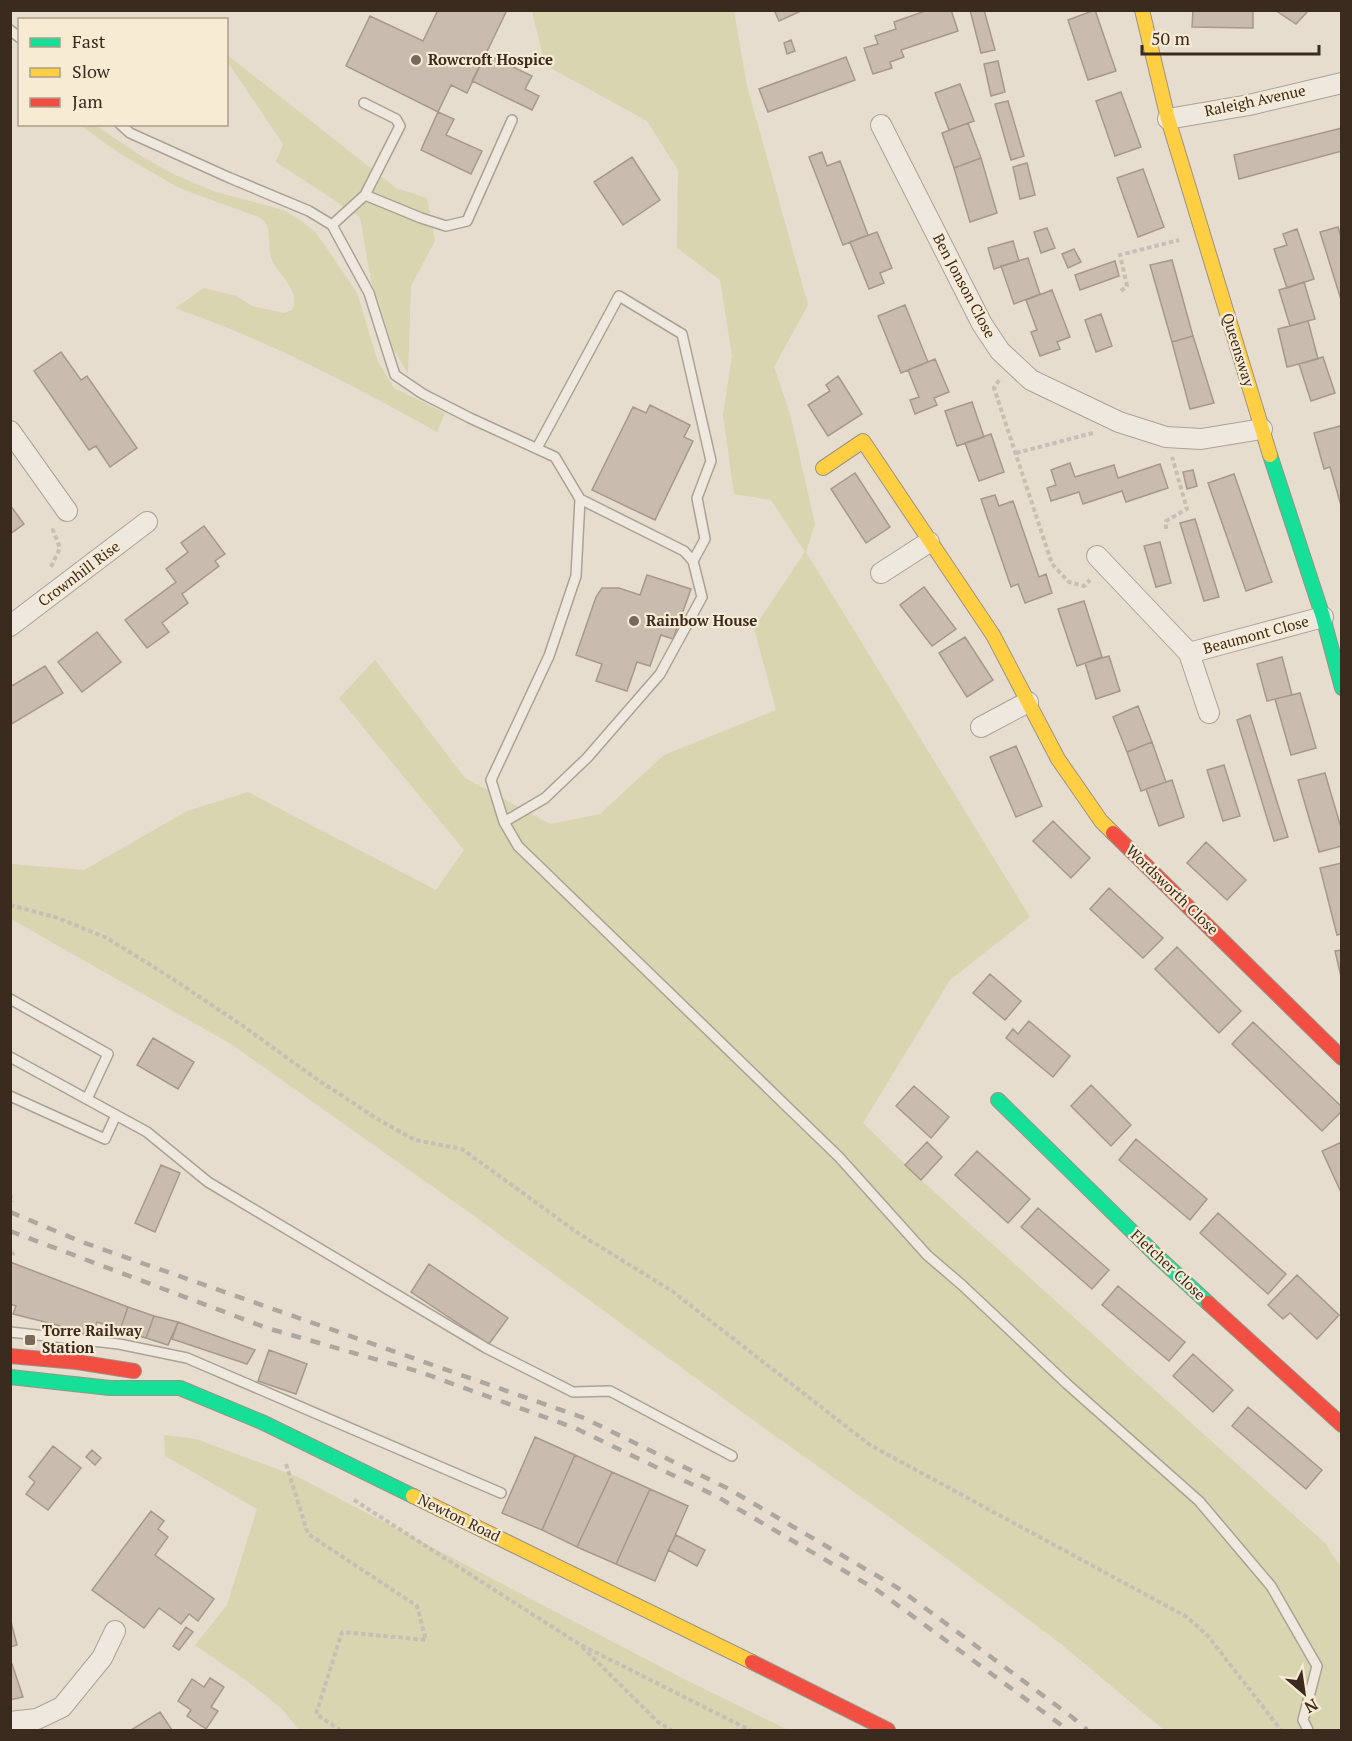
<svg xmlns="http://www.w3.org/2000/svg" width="1352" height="1741" font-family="'PT Serif',serif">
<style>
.green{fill:#d8d5b0}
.building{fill:#cabbaf;stroke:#a7988d;stroke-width:1.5}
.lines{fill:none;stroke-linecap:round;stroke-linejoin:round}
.lane-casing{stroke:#aba296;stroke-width:12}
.street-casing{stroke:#aba296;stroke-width:22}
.fast-casing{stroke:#9b9286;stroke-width:16}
.slow-casing{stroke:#9b9286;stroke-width:16}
.jam-casing{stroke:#9b9286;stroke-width:16}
.path{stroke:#c7bfb6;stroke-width:4;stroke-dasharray:4.5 3;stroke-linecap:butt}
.lane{stroke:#eee8df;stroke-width:9}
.street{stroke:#eee8df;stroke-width:20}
.fast{stroke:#16e098;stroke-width:14}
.slow{stroke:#ffcf43;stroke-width:14}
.jam{stroke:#f24e42;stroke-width:14}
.rail{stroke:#ada7a0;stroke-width:4.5;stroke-dasharray:10 10;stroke-linecap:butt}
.poi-dot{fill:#77695c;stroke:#f7ebd4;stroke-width:2}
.labels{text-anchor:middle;stroke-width:4.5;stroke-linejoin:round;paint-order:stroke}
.poi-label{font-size:15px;font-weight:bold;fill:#3b2a1e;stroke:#f7ebd4;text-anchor:start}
.street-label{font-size:15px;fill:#3b2a1e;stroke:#f7ebd4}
</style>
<rect width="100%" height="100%" fill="#e6ddce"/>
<path class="green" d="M532 11H734L747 86 808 305 774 367 790 414 815 524 806 552 1030 917 950 980 863 1123 921 1180 1325 1543 1341 1567V1730H1164L1061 1644 916 1536 771 1433 477 1218 231 1044 11 919V864L84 870 187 811 248 792 436 890 464 850 339 698 375 660 465 778 550 824 600 814 664 755 776 710 754 628 805 552 771 500 734 494 723 415 732 356 720 280 677 248 678 170 647 121 545 65Z
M226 54 396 188 427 198 435 241 411 286 408 374 393 348 380 305 371 281 360 217 276 162 283 144 227 61Z
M80 125H95L143 157 173 174 213 191 283 210 303 222 315 232 324 244 357 293 378 362 394 388 445 413 437 432C353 385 267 340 175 308L204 288 236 296 252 306 284 313 292 310C302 292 279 276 272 260 267 249 272 232 265 222 263 219 257 216 253 215L179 188 122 155Z
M164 1435 196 1439 296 1476 684 1679 788 1730H299L282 1709 247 1681 195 1645 227 1605 257 1509 165 1456Z"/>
<path class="building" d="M438 10H507L467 93 451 85 438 112 346 66 370 16 423 41Z
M774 10H803L779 21Z
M928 10H951L958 31 901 50 904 57 890 62 892 68 873 74 864 48 878 44 875 36 896 29 894 22Z
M970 10H984L995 50 981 53Z
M1095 10 1116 71 1088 80 1068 20Z
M1193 10H1253V28L1192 27Z
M1275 10H1309L1296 24Z
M791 40 795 51 787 54 784 43Z
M486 54 532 76 525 89 539 96 532 110 472 81Z
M846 57 855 80 768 112 759 89Z
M998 61 1005 92 991 96 984 64Z
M960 84 974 121 949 130 935 93Z
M1121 92 1141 147 1115 156 1096 101Z
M1008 101 1024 156 1011 160 995 104Z
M438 112 454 119 446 135 482 151 471 174 421 150Z
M968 123 981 158 954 168 942 133Z
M1342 128V151L1239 179 1234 155Z
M822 152 827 166 840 161 868 235 843 245 809 157Z
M632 157 660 200 623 225 594 182Z
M981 158 997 213 970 222 954 168Z
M1027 163 1035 195 1020 199 1013 167Z
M1143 169 1164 227 1138 237 1117 178Z
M1338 227 1342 240V303L1320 232Z
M1047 228 1055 248 1041 253 1034 232Z
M1297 229 1314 279 1287 288 1274 249 1287 245 1283 234Z
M877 232 892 268 880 273 884 283 869 289 850 242Z
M1013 241 1019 261 994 269 988 248Z
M1074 249 1081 262 1068 268 1062 254Z
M1028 258 1040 294 1014 304 1001 266Z
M1172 260 1193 336 1172 342 1150 265Z
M1115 261 1119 276 1080 290 1075 275Z
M1304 282 1315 319 1290 326 1279 290Z
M1052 290 1070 337 1057 342 1060 349 1040 356 1031 332 1037 330 1026 300Z
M905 305 928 362 901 373 878 316Z
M1101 314 1112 346 1096 352 1085 320Z
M1308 321 1318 359 1287 367 1278 329Z
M1193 336 1214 403 1190 409 1172 342Z
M61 352 81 380 87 376 137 448 110 467 96 446 89 450 34 371Z
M1323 357 1335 393 1311 401 1299 364Z
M935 359 949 392 934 398 937 405 915 414 910 400 919 397 908 370Z
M838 376 862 414 828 436 808 405 830 391 826 385Z
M972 402 984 437 957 446 945 411Z
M650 405 690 425 684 437 693 441 655 520 592 490 633 407 646 413Z
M1340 426 1342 431V509L1330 467 1324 469 1314 433Z
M991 434 1004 472 979 481 965 443Z
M1070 463 1075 477 1114 465 1118 478 1160 464 1168 488 1126 502 1122 491 1083 504 1079 492 1051 501 1047 488 1056 485 1051 470Z
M1193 470 1197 486 1187 489 1183 472Z
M855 473 890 527 866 543 831 489Z
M1234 474 1272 582 1246 591 1208 483Z
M995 495 999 506 1013 501 1039 577 1046 574 1052 593 1025 603 1018 584 1011 587 981 499Z
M10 505 24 524 10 534Z
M1195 519 1219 597 1204 601 1180 523Z
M204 526 225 554 215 561 219 566 182 594 188 603 162 623 169 632 147 648 125 620 176 582 166 569 188 552 181 543Z
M1160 542 1171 583 1156 587 1144 546Z
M647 575 691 589 673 639 661 635 650 666 637 662 627 691 596 681 602 664 576 655 596 597 602 588H619L640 595Z
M924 587 956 629 932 646 900 605Z
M1084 601 1102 657 1077 666 1058 609Z
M97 632 121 662 82 692 58 662Z
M965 637 993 680 967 697 939 653Z
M1109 656 1120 691 1096 699 1085 663Z
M1282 657 1292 695 1267 701 1257 664Z
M45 666 63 693 10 725V687Z
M1300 693 1316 748 1291 755 1275 699Z
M1138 706 1152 742 1127 752 1113 717Z
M1250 715 1288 837 1274 841 1237 720Z
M1152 742 1166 782 1141 791 1127 752Z
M1016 746 1042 806 1016 817 990 757Z
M1224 765 1240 816 1223 821 1207 770Z
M1325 773 1342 831V846L1319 852 1298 780Z
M1172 780 1184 817 1159 826 1146 789Z
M1053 821 1090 858 1071 878 1033 841Z
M1206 842 1246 880 1227 900 1187 863Z
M1342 863V934L1337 935 1320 868Z
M1109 888 1163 938 1143 958 1090 909Z
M1177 947 1241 1011 1219 1033 1155 969Z
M1342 950V981L1335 951Z
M990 974 1021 1001 1005 1020 973 993Z
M1029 1021 1070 1056 1053 1077 1006 1038 1013 1029 1018 1034Z
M1253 1022 1342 1107V1111L1322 1131 1232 1044Z
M153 1038 194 1062 178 1089 137 1065Z
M1091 1085 1131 1125 1111 1146 1071 1106Z
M914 1086 949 1117 931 1138 896 1106Z
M1136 1139 1207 1199 1190 1220 1119 1160Z
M927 1142 942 1157 921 1180 905 1165Z
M1342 1142V1189L1340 1190 1322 1151Z
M977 1151 1030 1199 1008 1223 955 1175Z
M161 1165 180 1173 155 1232 135 1223Z
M1038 1208 1109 1270 1092 1289 1021 1227Z
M1218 1213 1286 1274 1268 1294 1200 1233Z
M10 1262 128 1307 120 1330 97 1322 92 1337 57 1325 13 1314 16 1306 10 1304Z
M429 1264 508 1318 489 1344 411 1292Z
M1297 1275 1339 1315 1317 1339 1290 1313 1283 1319 1268 1305Z
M1118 1286 1185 1342 1169 1361 1102 1305Z
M128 1307 154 1316 146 1338 120 1330Z
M154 1316 178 1322 168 1345 146 1338Z
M178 1322 255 1350 247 1364 172 1339Z
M269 1350 307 1364 296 1394 258 1381Z
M1193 1354 1233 1390 1213 1412 1173 1376Z
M1248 1407 1322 1470 1306 1489 1232 1426Z
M535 1437 575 1455 542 1530 502 1513Z
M53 1446 81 1468 48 1510 26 1494 35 1482 29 1477Z
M92 1450 101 1458 95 1465 86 1457Z
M575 1455 612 1472 577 1547 542 1530Z
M612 1472 650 1489 616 1564 577 1547Z
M650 1489 688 1506 655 1581 616 1564Z
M151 1511 164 1521 158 1529 168 1537 155 1555 214 1599 198 1621 189 1614 181 1624 159 1608 144 1628 92 1590Z
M676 1535 705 1550 697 1566 668 1550Z
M10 1618 17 1645 10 1647Z
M186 1627 193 1632 179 1650 173 1646Z
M10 1664H12L23 1697 10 1700Z
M210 1678 224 1687 211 1707 218 1711 206 1729 187 1716 191 1710 178 1701 192 1679 204 1687Z
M160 1712 172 1730H131Z"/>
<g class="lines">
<g class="lane-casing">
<path id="lane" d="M10 30 20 38
M120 124 130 133 230 178 309 211 332 225 369 293 395 375 423 394 470 418 555 457 580 499 576 576 549 656 491 780 504 822 518 846 839 1157 927 1255 962 1285 1067 1384 1199 1501 1271 1586 1317 1666 1303 1720 1308 1730
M365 195 421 218 446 226 467 221 512 120
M332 225 365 195 400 126 396 119 364 103
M537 448 619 296 682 334 711 461 697 498 705 539 693 561
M504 822 545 798 587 758 660 674 702 597 693 561 684 551 580 499
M10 999 108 1054 87 1099
M10 1057 147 1132 208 1182 486 1348 573 1392 610 1391 732 1456
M10 1096 105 1139 116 1115
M10 1332 119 1344 187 1358 501 1493"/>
</g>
<g class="street-casing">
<path id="street" d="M1168 119 1249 105 1342 83
M881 125 982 324 1000 351 1031 380 1119 422 1166 437 1201 439 1262 429
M10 431 67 511
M1097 556 1189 653 1209 713
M881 573 929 542
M10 626 147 522
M1189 653 1323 617
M981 727 1028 702
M10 1722 37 1719 62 1707 102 1658 115 1631"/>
</g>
<g class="fast-casing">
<path id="fast" d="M1270 455 1323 617 1342 688
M998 1100 1157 1256 1208 1303
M10 1377 110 1388H180L264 1423 413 1496"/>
</g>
<g class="slow-casing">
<path id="slow" d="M1142 10 1168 119 1270 455
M823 468 863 441 993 635 1058 759 1101 821 1113 833
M413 1496 752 1662"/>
</g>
<g class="jam-casing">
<path id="jam" d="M1113 833 1342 1058
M1208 1303 1342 1425
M10 1356 77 1362 134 1371
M752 1662 888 1730"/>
</g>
<path class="path" d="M1121 291 1127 286 1120 255 1179 240
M999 380 994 388 1052 564 1069 582 1084 586 1090 580
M1016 453 1093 433
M1166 529V521L1187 509 1172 457
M51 567 60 548 53 530 55 528
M10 905 58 918 107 938 173 979 243 1026 318 1080 379 1120 415 1140 462 1149 578 1233 672 1291 870 1445 1187 1617 1208 1636 1281 1730
M10 1194 12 1202
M10 1252 13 1254 10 1257
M286 1464 308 1534 417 1606 426 1640 342 1632 316 1714 340 1730
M354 1500 579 1644 750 1730
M582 1647 658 1722 671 1730"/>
<use href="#lane" class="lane"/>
<use href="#street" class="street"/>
<use href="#fast" class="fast"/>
<use href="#slow" class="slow"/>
<use href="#jam" class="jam"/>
<path class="rail" d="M10 1212 82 1242 584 1418 727 1488 898 1588 1072 1717 1087 1730
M10 1231 267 1328 420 1372 575 1428 716 1496 877 1590 1068 1730"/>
</g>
<g class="poi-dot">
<circle cx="416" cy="60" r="6"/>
<circle cx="634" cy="621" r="6"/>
<rect x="24" y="1334" width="12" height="12" rx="3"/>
</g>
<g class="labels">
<g class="poi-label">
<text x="428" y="65">Rowcroft Hospice</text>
<text x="646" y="626">Rainbow House</text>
<text x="42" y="1336">Torre Railway<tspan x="42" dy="17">Station</tspan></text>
</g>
<g class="street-label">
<text transform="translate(1255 101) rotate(-12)" y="5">Raleigh Avenue</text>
<text transform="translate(964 286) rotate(62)" y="5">Ben Jonson Close</text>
<text transform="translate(1238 350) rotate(73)" y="5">Queensway</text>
<text transform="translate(79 574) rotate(-37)" y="5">Crownhill Rise</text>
<text transform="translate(1256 635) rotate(-15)" y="5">Beaumont Close</text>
<text transform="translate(1172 890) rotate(44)" y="5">Wordsworth Close</text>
<text transform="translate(1168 1265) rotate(43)" y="5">Fletcher Close</text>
<text transform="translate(459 1518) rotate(26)" y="5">Newton Road</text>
</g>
</g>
<rect width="1352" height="1741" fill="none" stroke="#3b2a1e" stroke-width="24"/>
<rect x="18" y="18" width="210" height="108" fill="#f7ebd4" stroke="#ac9e8b" stroke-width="1.5"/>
<rect x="30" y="38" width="30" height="9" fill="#16e098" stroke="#ac9e8b" stroke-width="1.5"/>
<text x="72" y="48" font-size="18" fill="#3b2a1e">Fast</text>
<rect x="30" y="68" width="30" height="9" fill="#ffcf43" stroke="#ac9e8b" stroke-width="1.5"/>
<text x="72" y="78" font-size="18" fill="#3b2a1e">Slow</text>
<rect x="30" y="98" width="30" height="9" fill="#f24e42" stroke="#ac9e8b" stroke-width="1.5"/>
<text x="72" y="108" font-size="18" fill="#3b2a1e">Jam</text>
<g transform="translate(1304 1693) rotate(151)" stroke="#f7ebd4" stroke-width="4.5" paint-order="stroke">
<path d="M0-4.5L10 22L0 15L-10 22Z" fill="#3b2a1e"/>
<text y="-9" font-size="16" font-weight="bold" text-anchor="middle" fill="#3b2a1e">N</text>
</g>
<path d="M1142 45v9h177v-9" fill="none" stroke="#3b2a1e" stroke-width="3"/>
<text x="1151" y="45" font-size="18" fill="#3b2a1e" stroke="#f7ebd4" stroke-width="4.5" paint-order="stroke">50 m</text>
</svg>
